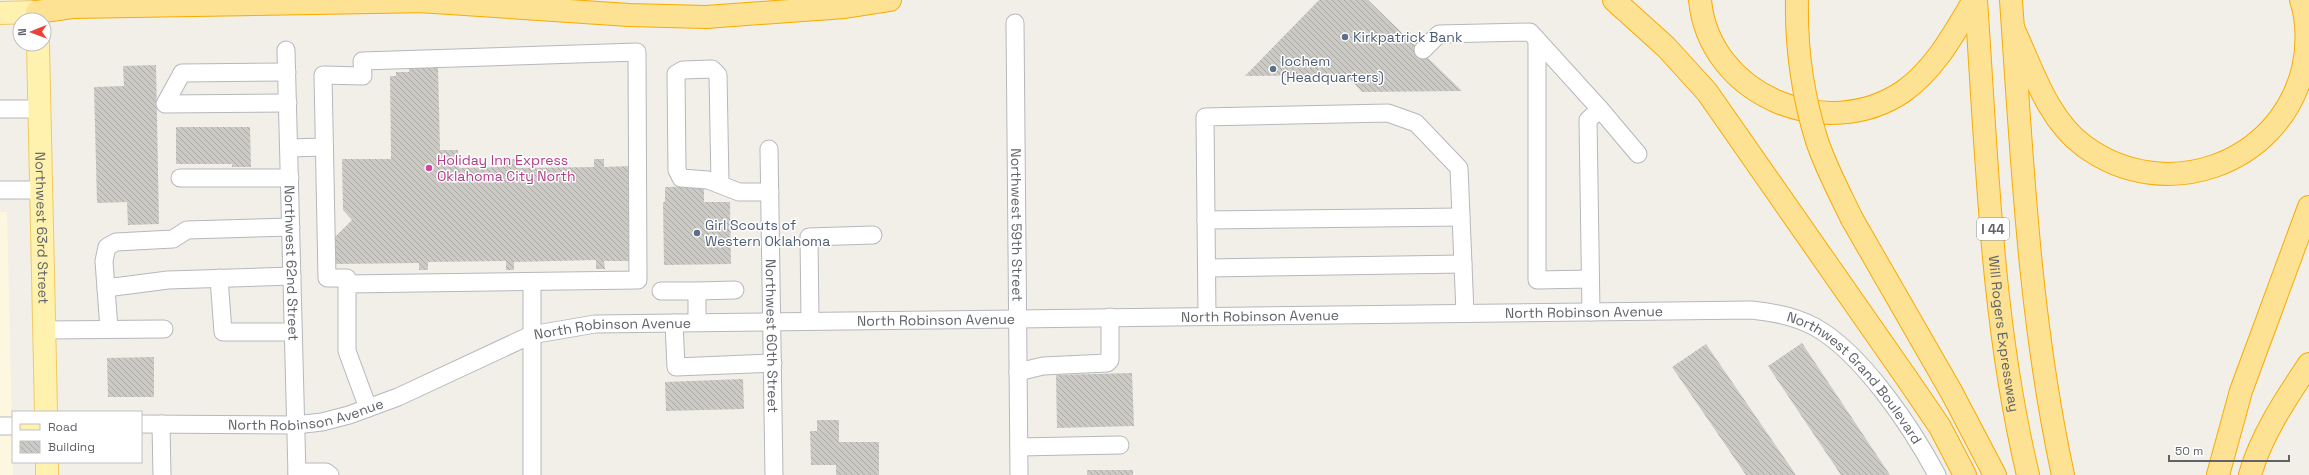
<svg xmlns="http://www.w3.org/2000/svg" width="2309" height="475" font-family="'Space Grotesk',sans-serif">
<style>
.commercial{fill:#fef7e0}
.building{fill:url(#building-back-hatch)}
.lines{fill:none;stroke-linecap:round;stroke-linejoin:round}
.minor-casing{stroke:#b5b8bc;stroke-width:19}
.major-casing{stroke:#f2c960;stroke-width:24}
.highway-casing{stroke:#f9ab00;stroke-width:24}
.minor{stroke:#fff;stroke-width:17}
.major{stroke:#fff2af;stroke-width:22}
.highway{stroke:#fde293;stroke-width:22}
.highway-bridge-casing{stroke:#f9ab00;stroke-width:24;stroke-linecap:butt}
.highway-bridge{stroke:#fde293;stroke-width:22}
.service-dot{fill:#5c6f8a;stroke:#fff;stroke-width:1.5}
.hotel-dot{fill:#d1479c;stroke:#fff;stroke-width:1.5}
.labels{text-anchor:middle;stroke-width:3;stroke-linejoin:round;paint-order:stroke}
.shield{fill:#fff;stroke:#8f9295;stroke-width:1}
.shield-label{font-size:13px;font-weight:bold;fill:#5f6368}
.service-label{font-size:14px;fill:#4e5e75;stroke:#fff;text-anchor:start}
.hotel-label{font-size:14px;fill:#b23c85;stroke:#fff;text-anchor:start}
.street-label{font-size:14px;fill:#5f6368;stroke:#fff}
</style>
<defs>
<pattern id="building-back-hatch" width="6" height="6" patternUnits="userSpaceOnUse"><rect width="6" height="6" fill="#cccac5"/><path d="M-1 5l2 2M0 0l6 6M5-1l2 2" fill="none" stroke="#a9a8a4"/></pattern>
</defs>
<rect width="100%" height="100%" fill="#f1efe8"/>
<path class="commercial" d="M0 212H7L13 475H0Z"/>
<path class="building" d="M1319 0H1368L1462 91 1362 92 1346 75 1245 76Z
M156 65 159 224 128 225 127 202 97 203 94 87 124 86 123 66Z
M438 66 440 150H458L459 168 502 167V160L516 159V168L594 167V159H604V167L629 166 631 261H604L605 269H596V260L514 262V270H506V261L428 262V270H419V263L335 264V237L352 220 343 210 342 159H391L390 76H396V72H409V67Z
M176 127H250L251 167H232V164H176Z
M704 186V202H730L731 264 664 265 663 202H665V187Z
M1802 343 1890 475H1841L1768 366Z
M1706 344 1796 475H1746L1672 367Z
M154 357V397H108L107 358Z
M1132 373 1134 426 1057 428 1056 375Z
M743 379 744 409 666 411 665 382Z
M817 420H839V442H879V475H836V465H811L810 431H817Z
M1087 470H1133V475H1087Z"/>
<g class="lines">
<g class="minor-casing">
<g id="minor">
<path id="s1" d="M1015 23 1019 475"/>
<path d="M1537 40V280L1590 279"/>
<path id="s2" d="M286 50 297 475"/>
<path d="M1423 50 1439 34 1530 32 1600 109 1588 120 1591 312"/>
<path d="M287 72 182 73 165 104 288 103"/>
<path d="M0 109H40"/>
<path d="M1600 109 1638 154"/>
<path d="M289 148 324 147"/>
<path id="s3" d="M769 149 774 475"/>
<path d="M180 178H290"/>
<path d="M720 183 718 75 712 69 683 70 676 74 677 170 681 178 708 180 739 192H770"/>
<path d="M0 190H41"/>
<path d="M1206 220 1461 217"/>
<path d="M1207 268 1463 264"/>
<path d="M219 278 223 332H293"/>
<path d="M532 282V475"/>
<path d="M347 284 638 280 637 52 362 61 363 76 323 75 327 278H347V351L368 408"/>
<path d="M106 288 168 280 292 276"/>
<path d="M661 291H697V322"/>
<path d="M697 291 735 290"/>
<path d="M1207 316 1205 117 1388 113 1416 123 1459 168 1465 313"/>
<path d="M810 320 809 237 873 235"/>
<path d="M674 323 676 367 773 363"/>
<path d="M109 329 104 261 107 247 116 242 173 239 187 230 291 227"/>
<path d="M45 330 164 329"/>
<path d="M1018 372 1043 366 1107 363 1110 360V317"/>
<path id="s4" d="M141 424 295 425 322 422 349 415 398 397 531 335 595 324 1751 310C1773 312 1795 316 1815 327 1862 353 1912 428 1937 475"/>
<path d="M161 424 162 475"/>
<path d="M0 426H13"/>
<path d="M1019 447 1120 445"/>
<path d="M297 472H326L330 475"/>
</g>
</g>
<g class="major-casing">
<g id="major">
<path d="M0 13 37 12"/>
<path id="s5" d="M38 44 46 412"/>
<path d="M47 462V475"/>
</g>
</g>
<g class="highway-casing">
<g id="highway">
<path d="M1614 0 1666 47 1707 92 1908 380 1940 427 1965 475"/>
<path d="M1700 0C1709 96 1827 144 1904 91 1936 68 1954 33 1974 0"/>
<path id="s6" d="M1976 0C1987 158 1991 320 2028 475"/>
<path d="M2011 0C2022 159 2029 318 2063 475"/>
<path d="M419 1 629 15 706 17 845 7 890 0"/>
<path d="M37 12 72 7 433 1"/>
<path d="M2013 28C2032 68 2047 119 2084 146 2164 205 2279 166 2303 69 2308 47 2308 21 2301 0"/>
<path d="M1852 219 1952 393 1995 475"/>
<path d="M2218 475 2241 391 2309 207"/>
<path d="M2250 475C2261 435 2287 397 2309 364"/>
</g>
</g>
<use href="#minor" class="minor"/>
<use href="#major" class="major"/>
<use href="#highway" class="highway"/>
<g class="highway-bridge-casing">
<path id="highway-bridge" d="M1797 0C1796 46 1803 97 1817 141 1826 168 1840 194 1852 219"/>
</g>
<use href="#highway-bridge" class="highway-bridge"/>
</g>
<g class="service-dot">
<circle cx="1345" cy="37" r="4"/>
<circle cx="1273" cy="69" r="4"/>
<circle cx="697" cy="233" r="4"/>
</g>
<circle class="hotel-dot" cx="429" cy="168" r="4"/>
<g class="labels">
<rect class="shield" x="1977" y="218" width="32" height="22" rx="3"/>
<g class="shield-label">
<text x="1993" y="234">I 44</text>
</g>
<g class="service-label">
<text x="1353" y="42">Kirkpatrick Bank</text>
<text x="1281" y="66">Iochem<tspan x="1281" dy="16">(Headquarters)</tspan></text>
<text x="705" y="230">Girl Scouts of<tspan x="705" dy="16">Western Oklahoma</tspan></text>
</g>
<g class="hotel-label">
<text x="437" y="165">Holiday Inn Express<tspan x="437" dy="16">Oklahoma City North</tspan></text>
</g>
<g class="street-label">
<text dy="5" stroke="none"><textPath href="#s1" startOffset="202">Northwest 59th Street</textPath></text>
<text dy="5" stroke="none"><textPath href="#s5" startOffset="184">Northwest 63rd Street</textPath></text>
<text dy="5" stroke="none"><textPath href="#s2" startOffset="213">Northwest 62nd Street</textPath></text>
<text dy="5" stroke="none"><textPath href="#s4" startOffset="1462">North Robinson Avenue</textPath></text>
<text dy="5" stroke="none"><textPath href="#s4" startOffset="1138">North Robinson Avenue</textPath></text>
<text dy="5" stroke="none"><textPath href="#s4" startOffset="814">North Robinson Avenue</textPath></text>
<text dy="5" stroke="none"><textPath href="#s4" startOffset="490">North Robinson Avenue</textPath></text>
<text dy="5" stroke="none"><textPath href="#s6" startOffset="335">Will Rogers Expressway</textPath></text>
<text dy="5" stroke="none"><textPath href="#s3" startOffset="187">Northwest 60th Street</textPath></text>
<text dy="5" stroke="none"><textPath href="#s4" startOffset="1759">Northwest Grand Boulevard</textPath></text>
<text dy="5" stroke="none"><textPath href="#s4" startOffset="166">North Robinson Avenue</textPath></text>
</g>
</g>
<rect x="12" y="411" width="130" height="52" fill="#ffffff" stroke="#bfc1c3"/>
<rect x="20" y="424" width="20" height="6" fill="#fff2af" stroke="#bfc1c3"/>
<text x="48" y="431" font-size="12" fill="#5f6368">Road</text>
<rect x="20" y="441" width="20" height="12" fill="url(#building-back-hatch)" stroke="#bfc1c3"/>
<text x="48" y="451" font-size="12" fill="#5f6368">Building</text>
<g transform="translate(32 32) rotate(269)"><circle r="19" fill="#ffffff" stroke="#bfc1c3"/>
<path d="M0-3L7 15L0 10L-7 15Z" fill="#ea4335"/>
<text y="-6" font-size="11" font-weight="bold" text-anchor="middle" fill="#5f6368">N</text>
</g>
<path d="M2169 455v6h120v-6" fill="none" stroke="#5f6368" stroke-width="2"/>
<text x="2175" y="455" font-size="12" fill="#5f6368" stroke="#ffffff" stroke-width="3" paint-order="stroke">50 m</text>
</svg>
